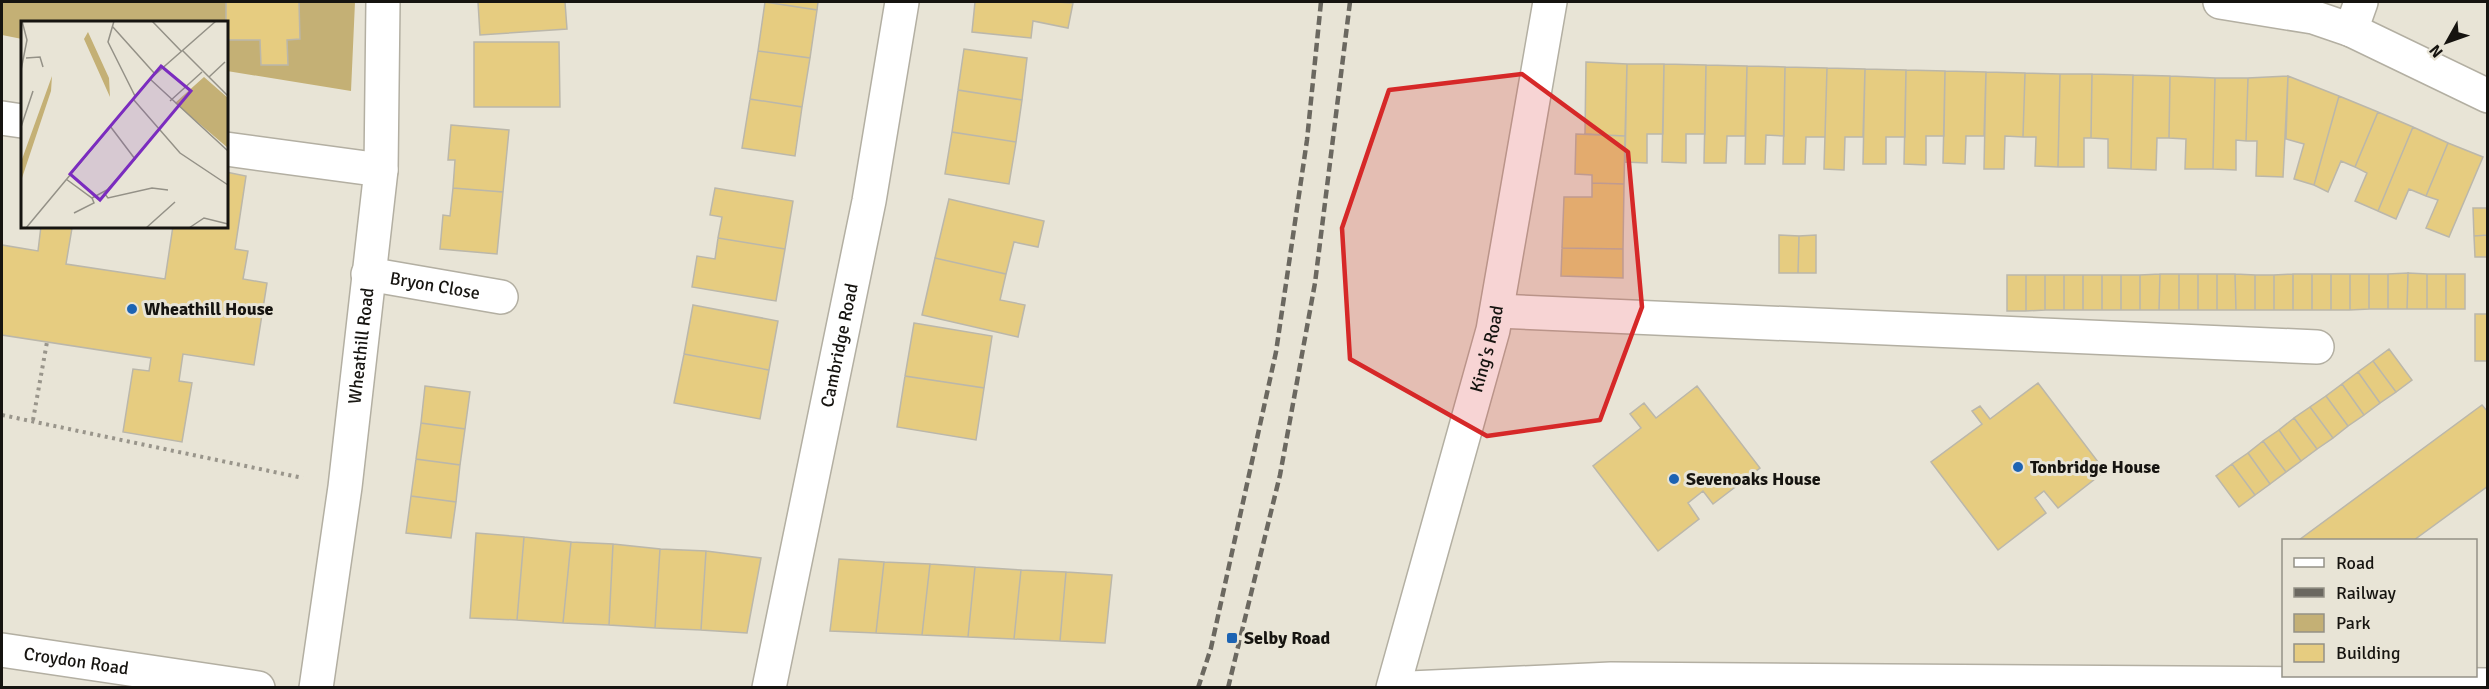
<svg xmlns="http://www.w3.org/2000/svg" width="2489" height="689" font-family="Signika,sans-serif">
<style>
.green{fill:#c4b075}
.building{fill:#e6cc80;stroke:#bbb7aa;stroke-width:1.5}
.lines{fill:none;stroke-linecap:round;stroke-linejoin:round}
.minor-casing{stroke:#b3afa2;stroke-width:36}
.major-casing{stroke:#b3afa2;stroke-width:36}
.path{stroke:#99958b;stroke-width:4;stroke-dasharray:3 4.5;stroke-linecap:butt}
.minor{stroke:#fff;stroke-width:33}
.major{stroke:#fff;stroke-width:33}
.rail{stroke:#6b6860;stroke-width:4.5;stroke-dasharray:9 4.5;stroke-linecap:butt}
.marked{fill:#d62828;fill-opacity:0.2;stroke:#d62828;stroke-width:4.5;stroke-linejoin:round}
.poi-dot{fill:#1c63b3;stroke:#e8e4d6;stroke-width:2}
.labels{text-anchor:middle;stroke-width:6;stroke-linejoin:round;paint-order:stroke}
.street-label{font-size:18px;fill:#161410;stroke:#e8e4d6}
.poi-label{font-size:18px;font-weight:bold;fill:#161410;stroke:#e8e4d6;text-anchor:start}
.inset-road{fill:none;stroke:#949187;stroke-width:1.5}
.view{fill:#7b2cbf;fill-opacity:0.15;stroke:#7b2cbf;stroke-width:3}
.inset-edge{fill:none;stroke:#161410;stroke-width:3}
</style>
<rect width="100%" height="100%" fill="#e8e4d6"/>
<path class="green" d="M2 2H355L351 91 227 71 226 22H22V39L2 35Z"/>
<path class="building" d="M226 2H299L300 39 287 40 288 65H261L260 40H226Z
M478 2H565L567 29 480 35Z
M765 2H818L817 10Z
M765 2 817 10 810 58 758 51Z
M975 2H1057L1073 3 1068 28 1033 21 1031 38 972 32Z
M474 42H559L560 107H474Z
M964 49 1027 58 1022 100 958 90Z
M758 51 810 58 802 107 750 99Z
M1586 62 1627 64 1625 136 1585 134Z
M1627 64H1664L1663 134H1647V163L1625 162Z
M1664 64 1706 65 1705 134H1686V163L1662 162Z
M1706 65 1747 66 1745 136H1727L1726 163H1704Z
M1747 66 1785 67 1784 136 1766 135 1765 164H1745Z
M1785 67 1827 68 1825 137H1806L1805 164H1783Z
M1827 68 1865 69 1863 137H1845L1844 170 1824 169Z
M1865 69 1906 70 1905 137H1886V164H1863Z
M1906 70 1945 71 1944 136H1926V165L1904 164Z
M1945 71 1986 72 1984 136H1966L1965 164 1943 163Z
M1986 72 2025 73 2023 137 2005 136 2004 169H1984Z
M2025 73 2060 74 2058 167 2035 166 2036 137H2023Z
M2060 74H2092L2091 138H2084V167H2058Z
M2092 74 2133 75 2131 169 2108 168V139L2091 138Z
M2133 75 2170 76 2169 138H2157L2156 170 2131 169Z
M2170 76 2215 78 2213 169H2185L2186 139 2169 138Z
M2288 76 2339 96 2314 185 2294 179 2304 144 2286 139Z
M2288 76 2283 177 2256 176 2257 141H2246L2248 78Z
M2215 78H2248L2246 141 2236 140V170L2213 169Z
M958 90 1022 100 1016 142 952 132Z
M2339 96 2378 112 2355 167 2341 161 2328 192 2314 185Z
M750 99 802 107 795 156 742 148Z
M2378 112 2413 127 2378 211 2355 201 2367 173 2355 167Z
M451 125 509 130 503 192 453 188 455 160H448Z
M2413 127 2448 143 2426 196 2409 189 2396 219 2378 211Z
M952 132 1016 142 1009 184 945 174Z
M1576 134 1625 136 1624 184 1592 183V175L1575 174Z
M2448 143 2483 157 2449 237 2426 228 2438 200 2426 196Z
M226 172 246 176 235 249 248 251 243 279 267 283 254 365 183 354 179 381 192 383 182 442 123 432 133 369 149 371 151 358 2 335V245L38 251 41 226 72 228 66 264 165 279 173 226H226Z
M1592 183 1624 184 1623 249 1562 248 1564 197H1592Z
M453 188 503 192 497 254 440 249 443 215 450 216Z
M715 188 793 201 785 249 718 238 722 217 710 215Z
M949 199 1044 221 1038 247 1014 242 1006 274 935 258Z
M2473 208H2488V235L2474 236Z
M1779 235 1799 236 1798 273H1779Z
M1816 235V273H1798L1799 236Z
M2488 235V257H2475L2474 236Z
M718 238 785 249 776 301 692 287 697 256 715 259Z
M1562 248 1623 249V278L1561 276Z
M935 258 1006 274 1000 300 1025 305 1018 337 922 315Z
M2408 273 2407 309H2388V274Z
M2408 273 2427 274V309H2407Z
M2160 274 2159 310H2140V275Z
M2160 274H2179V310H2159Z
M2179 274H2198V310H2179Z
M2198 274H2217V310H2198Z
M2217 274H2235L2236 310H2217Z
M2235 274 2255 275V310H2236Z
M2293 274V310H2274V275Z
M2293 274H2312V310H2293Z
M2312 274H2331V310H2312Z
M2331 274H2350V310H2331Z
M2350 274H2369V309L2350 310Z
M2369 274H2388V309H2369Z
M2427 274H2446V309H2427Z
M2446 274H2465V309H2446Z
M2007 275H2026V311H2007Z
M2026 275H2045V310L2026 311Z
M2045 275H2064V310H2045Z
M2064 275H2083V310H2064Z
M2083 275H2102V310H2083Z
M2102 275H2121V310H2102Z
M2121 275H2140V310H2121Z
M2255 275H2274V310H2255Z
M693 305 778 321 769 370 684 354Z
M2475 314H2488V361H2475Z
M914 323 992 336 984 388 905 376Z
M2389 349 2412 380 2396 392 2373 361Z
M684 354 769 370 760 419 674 403Z
M2373 361 2396 392 2380 403 2358 372Z
M2358 372 2380 403 2364 415 2342 384Z
M905 376 984 388 976 440 897 427Z
M2038 383 2105 471 2058 508 2044 491 2035 498 2046 513 1998 550 1931 462 1982 424 1972 411 1980 406 1990 419Z
M2342 384 2364 415 2348 426 2326 396Z
M425 386 470 392 465 429 421 423Z
M1697 386 1760 468 1713 504 1703 491 1688 503 1699 519 1658 551 1593 466 1641 428 1630 414 1644 403 1656 418Z
M2326 396 2348 426 2333 438 2310 407Z
M2482 405 2488 412V486L2414 540H2299Z
M2310 407 2333 438 2317 449 2294 418Z
M2294 418 2317 449 2301 461 2279 430Z
M421 423 465 429 460 465 416 459Z
M2279 430 2301 461 2286 472 2263 441Z
M2263 441 2286 472 2270 484 2248 453Z
M2248 453 2270 484 2255 495 2232 464Z
M416 459 460 465 456 502 411 496Z
M2232 464 2255 495 2239 507 2216 476Z
M411 496 456 502 451 538 406 533Z
M476 533 524 537 517 620 470 618Z
M524 537 571 542 563 623 517 620Z
M571 542 613 544 609 625 563 623Z
M613 544 660 549 655 628 609 625Z
M660 549 706 551 701 630 655 628Z
M706 551 761 558 747 633 701 630Z
M839 559 884 562 876 633 830 631Z
M884 562 930 564 922 635 876 633Z
M930 564 975 567 968 637 922 635Z
M975 567 1021 570 1014 639 968 637Z
M1021 570 1066 572 1060 641 1014 639Z
M1066 572 1112 575 1105 643 1060 641Z"/>
<g class="lines">
<g class="minor-casing">
<g id="minor">
<path d="M2220 2 2313 17 2351 30 2488 96"/>
<path d="M2351 30 2361 2"/>
<path d="M2 118 22 121"/>
<path d="M226 149 381 170"/>
<path id="s1" d="M368 274 501 297"/>
<path d="M1497 311 2317 347"/>
<path id="s2" d="M316 688 345 487 381 170 383 2"/>
<path id="s3" d="M769 688 869 201 902 2"/>
<path id="s4" d="M1393 688 1493 330 1550 2"/>
</g>
</g>
<g class="major-casing">
<g id="major">
<path id="s5" d="M2 650 258 688"/>
<path d="M1410 688 1611 679 2488 685"/>
</g>
</g>
<path class="path" d="M2 415 303 478
M33 420 47 342"/>
<use href="#minor" class="minor"/>
<use href="#major" class="major"/>
<path class="rail" d="M1198 688 1211 648 1276 352 1307 140 1321 2
M1228 688 1280 475 1315 283 1350 2"/>
</g>
<path class="marked" d="M1522 74 1628 152 1642 307 1600 420 1487 436 1350 359 1342 228 1389 90Z"/>
<g class="poi-dot">
<circle cx="132" cy="309" r="6"/>
<circle cx="2018" cy="467" r="6"/>
<circle cx="1674" cy="479" r="6"/>
<rect x="1226" y="632" width="12" height="12" rx="3"/>
</g>
<g class="labels">
<g class="street-label">
<text dy="6" stroke="none"><textPath href="#s1" startOffset="68">Bryon Close</textPath></text>
<text dy="6" stroke="none"><textPath href="#s2" startOffset="345">Wheathill Road</textPath></text>
<text dy="6" stroke="none"><textPath href="#s3" startOffset="350">Cambridge Road</textPath></text>
<text dy="6" stroke="none"><textPath href="#s4" startOffset="352">King's Road</textPath></text>
<text dy="6" stroke="none"><textPath href="#s5" startOffset="75">Croydon Road</textPath></text>
</g>
<g class="poi-label">
<text x="144" y="315">Wheathill House</text>
<text x="2030" y="473">Tonbridge House</text>
<text x="1686" y="485">Sevenoaks House</text>
<text x="1244" y="644">Selby Road</text>
</g>
</g>
<g transform="translate(21 21)">
<rect width="207" height="207" fill="#e8e4d6"/>
<path d="M67 11 88 57 89 76 63 18ZM31 55 30 70 0 160V141ZM183 56 207 77V127L154 82Z" fill="#c4b075"/>
<path class="inset-road" d="M93 0 87 21 114 75M131 0 160 30M91 5 134 53M161 29 207 75M5 37 19 36 22 46M0 49 6 19 1 0M188 56 204 41M129 58 207 130M112 78 159 132 207 164M149 80 181 51M0 106 12 70M45 158 71 177 86 169 114 138 89 105M83 172 87 177 131 167 147 169M53 192 73 182 71 177M5 207 129 58 195 0M88 207H125M125 207 154 181M168 207 183 197 207 203"/>
<path class="view" d="M140 45 170 70 79 179 49 153Z"/>
<rect width="207" height="207" class="inset-edge"/>
</g>
<rect width="2489" height="689" fill="none" stroke="#161410" stroke-width="6"/>
<rect x="2282" y="539" width="195" height="138" fill="#e8e4d6" stroke="#949187" stroke-width="1.5"/>
<rect x="2294" y="558" width="30" height="9" fill="#ffffff" stroke="#949187" stroke-width="1.5"/>
<text x="2336" y="569" font-size="18" fill="#161410">Road</text>
<rect x="2294" y="588" width="30" height="9" fill="#6b6860" stroke="#949187" stroke-width="1.5"/>
<text x="2336" y="599" font-size="18" fill="#161410">Railway</text>
<rect x="2294" y="614" width="30" height="18" fill="#c4b075" stroke="#949187" stroke-width="1.5"/>
<text x="2336" y="629" font-size="18" fill="#161410">Park</text>
<rect x="2294" y="644" width="30" height="18" fill="#e6cc80" stroke="#949187" stroke-width="1.5"/>
<text x="2336" y="659" font-size="18" fill="#161410">Building</text>
<g transform="translate(2447 42) rotate(230)" stroke="#e8e4d6" stroke-width="4.5" paint-order="stroke">
<path d="M0-4.5L10 22L0 15L-10 22Z" fill="#161410"/>
<text y="-9" font-size="16" font-weight="bold" text-anchor="middle" fill="#161410">N</text>
</g>
</svg>
